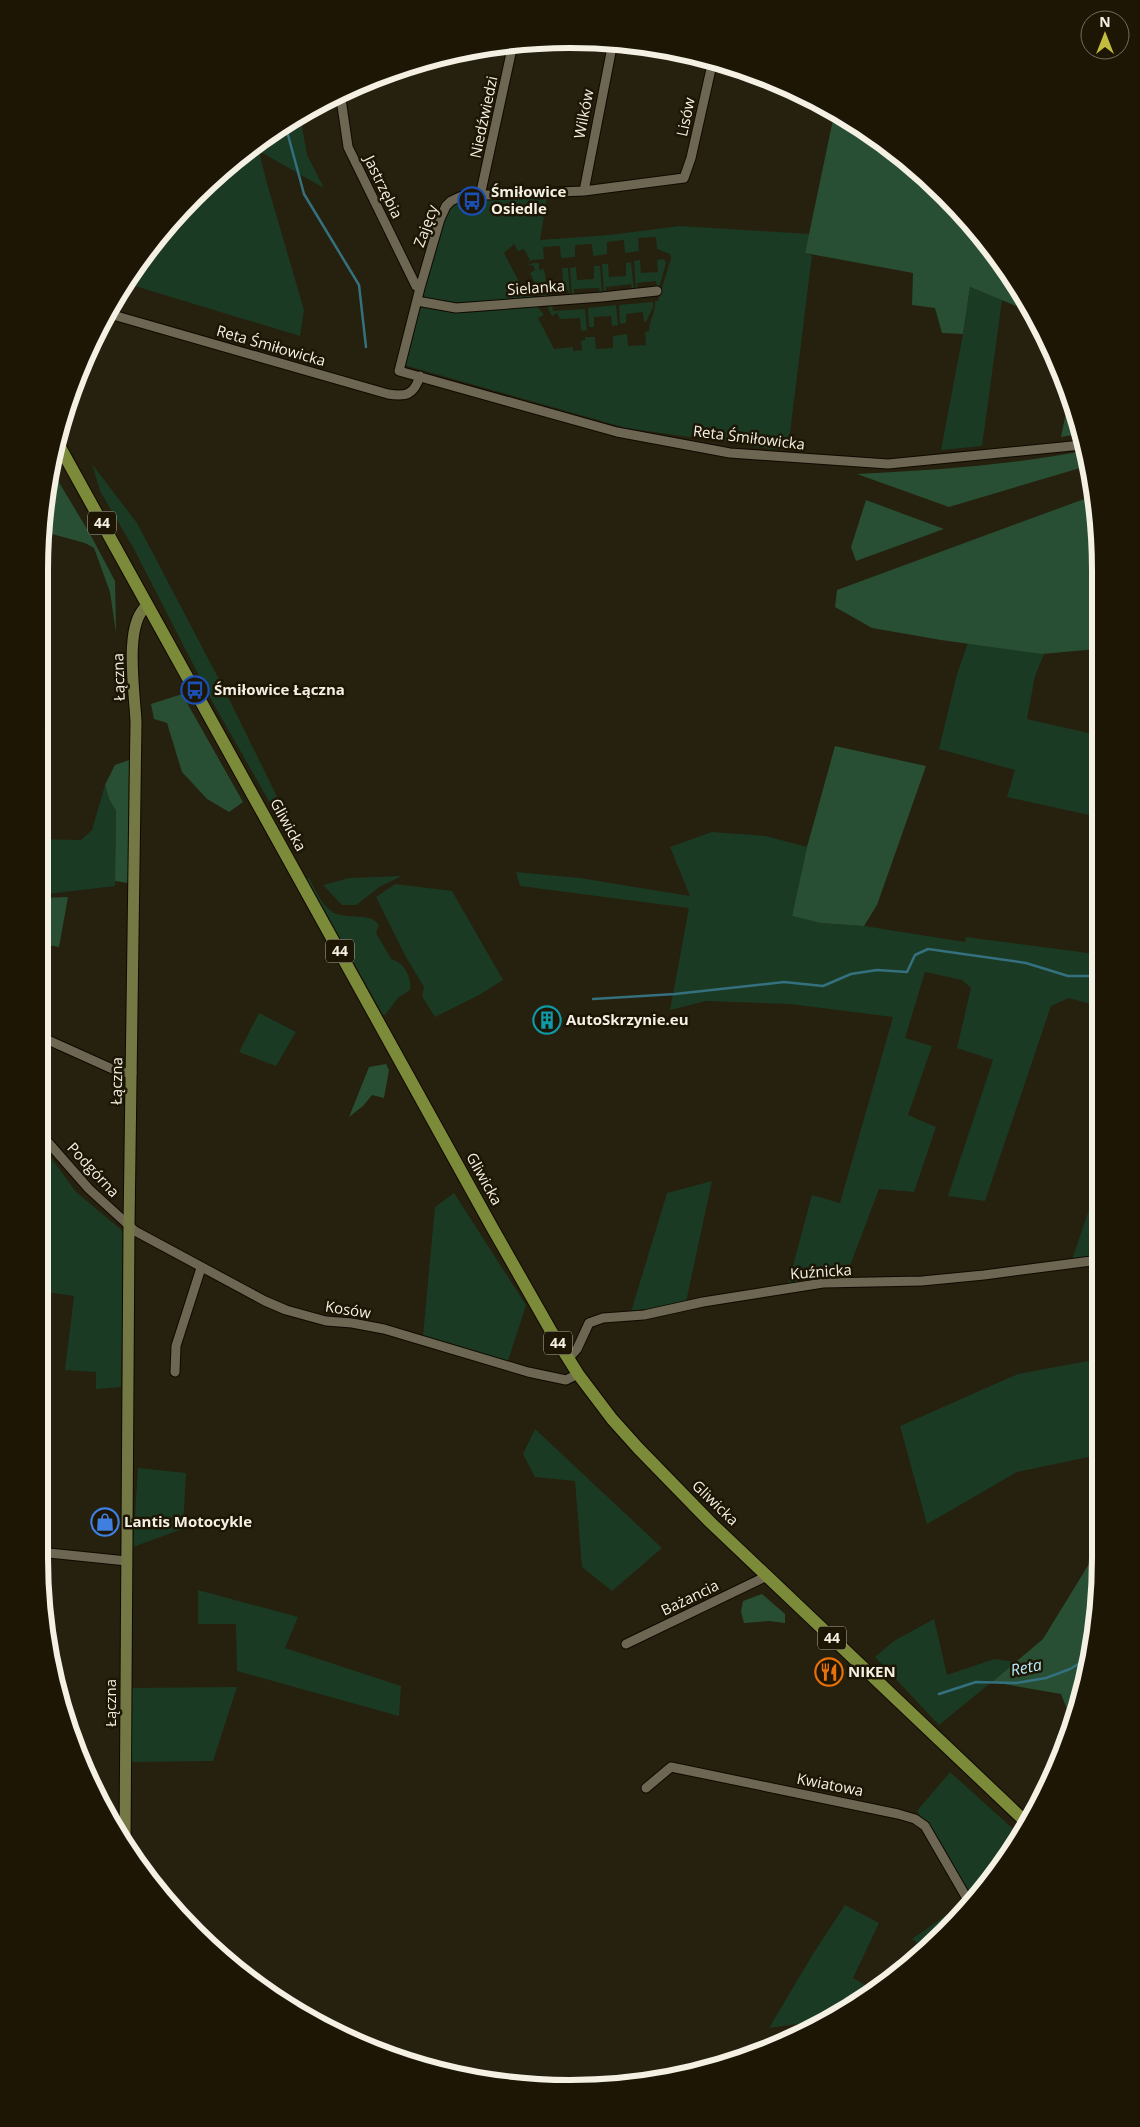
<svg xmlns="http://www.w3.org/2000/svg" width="1140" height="2127" font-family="'Open Sans',sans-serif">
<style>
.green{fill:#1b3a24}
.forest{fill:#284f33}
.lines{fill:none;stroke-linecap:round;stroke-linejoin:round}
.stream{stroke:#34707e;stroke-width:2.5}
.street-casing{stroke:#0f0900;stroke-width:11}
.secondary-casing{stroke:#0f0900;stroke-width:13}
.primary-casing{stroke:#0f0900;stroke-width:14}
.street{stroke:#6d6652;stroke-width:9}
.secondary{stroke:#747845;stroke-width:11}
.primary{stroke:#7b8b39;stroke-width:12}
.labels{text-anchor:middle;stroke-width:5;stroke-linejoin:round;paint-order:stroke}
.shield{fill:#1d1605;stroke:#b4afa1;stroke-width:1}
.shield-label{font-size:14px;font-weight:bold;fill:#f4f0e4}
.street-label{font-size:15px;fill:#f4f0e4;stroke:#1d1605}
.poi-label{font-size:15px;font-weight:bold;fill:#f4f0e4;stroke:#1d1605;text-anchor:start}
.water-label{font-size:16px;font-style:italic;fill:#b6ecfa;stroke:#1d1605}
.rim{fill:none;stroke:#f4f0e4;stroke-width:6}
</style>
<rect width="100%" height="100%" fill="#26200e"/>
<path class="green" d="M300 115 307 155 324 188 259 151 266 180 304 310 300 336 125 283 170 220 246 149Z
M547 197 540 240 610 235 680 226 809 234 805 253 812 255 788 449H772L626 428 404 365 417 312 423 306H537L544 315 538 318 554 349 573 347V351L582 350 581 341 585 340V337H595L596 349 613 348V336L627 334 628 346 646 345 645 332 649 331C649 320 656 312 655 301H658L671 258 670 254 657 249 656 237 638 238 639 251 625 253 624 240 607 242V254L593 256 592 244 575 245V257L561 258 560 246 543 247 544 259 532 260 525 264 530 260 524 249 518 251 514 244 504 253 526 295 532 292 531 298 457 304 425 299 423 290C428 274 442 211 455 204 471 195 526 198 547 197Z
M664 259 666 263 659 288H657L656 281 637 283 638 290H636L634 261 640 260 641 273 658 272 657 260Z
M631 262 634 290H632L631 284 606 287V293H604L602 264H608L609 277 626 276V263Z
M533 263H539V270L544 269 546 282 563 281 562 268H568L570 296 568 290 546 291 547 298 541 296 530 273 535 270 533 265 526 266Z
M594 266H600L602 294H600L599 288 574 289V296H572L570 268 576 267 577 280 594 279Z
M970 287 1002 300 982 446 941 450 963 334Z
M653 302V307L646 322H644L643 312 626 314V323L620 324 619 305Z
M552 304 553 311 585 309 587 330 581 331 580 318 560 319 557 313 552 316 548 308Z
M616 305 618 325 612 326 611 316 594 317V327H589L588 308Z
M92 464 137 523 223 687 300 843 289 836 213 703 134 549 100 491Z
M968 643 1044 654 1035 676 1027 719 1097 735 1098 817 1007 797 1015 770 939 749 957 674Z
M105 785 109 799 116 811 115 886 39 895 40 839 81 840 92 830Z
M712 832 766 836 807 847 792 916 820 923 864 926 965 942 966 937 1088 953 1098 951V1006L1069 998 1051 1006 985 1201 948 1196 993 1060 957 1048 971 988 962 980 925 972 905 1038 932 1046 908 1115 936 1127 914 1192 879 1189 845 1279H823L788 1284 812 1195 840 1203 893 1017 790 1004 706 1001 670 1010 689 908 520 886 516 872 580 878 690 896 670 847Z
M402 876 381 886 356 905H342L323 885 349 878Z
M309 878C315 889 321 904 331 911 345 921 370 911 379 925L376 933 392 960C403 960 413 980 410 990L398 998 385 1015H383L379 1008 307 879Z
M395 884 452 891 503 980 479 995 435 1017 422 996 424 987 406 957 376 897Z
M259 1013 296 1032 276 1066 239 1052Z
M40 1143 76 1192 124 1232 121 1387 96 1389V1372L65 1370 74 1296 39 1291Z
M1099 1180V1256L1072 1260Z
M712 1181 686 1302 661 1309 631 1312 667 1193Z
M454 1193 526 1305 507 1364 427 1344 423 1336 435 1207Z
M1099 1359 1100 1457 1098 1455 1017 1472 927 1524 900 1426 1018 1374Z
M535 1429 662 1548 612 1591 582 1567 575 1481 535 1477 523 1454Z
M138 1468 186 1473 183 1526 188 1527 133 1547Z
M198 1590 298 1617 285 1648 401 1686 399 1716 237 1671 236 1624H198Z
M934 1619 947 1675 994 1659 1016 1662 939 1725 875 1657 894 1641Z
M237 1687 213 1761 131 1762V1688Z
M950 1772 1021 1836 991 1881 927 1950 912 1939 972 1897 917 1811Z
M845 1905 879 1923 853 1978 875 1991 865 1999 825 2020 769 2028 813 1954Z"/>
<path class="forest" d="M835 110 920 171 1012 275 1031 312 970 287 963 334 942 333 935 308 912 305 913 273 805 253Z
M1069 397 1079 434 1061 437Z
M1083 451 1087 466 949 507 857 474C933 470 1009 465 1083 451Z
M51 469 90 534 115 581 116 633 110 592 94 548 85 543 41 531 48 489 51 486Z
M1095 495 1097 501V649L1042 654 941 640 872 628 835 607 837 590Z
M866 500 944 529 856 561 851 547Z
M182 694 243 802 229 812 207 799 182 772 167 723 154 719 151 704Z
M835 746 926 766 877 905 864 926 820 923 792 916 807 847Z
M129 760 128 883 115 881 116 811 109 799 105 785 115 765Z
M68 897 59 947 39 943V898Z
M386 1064 389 1070 384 1098 372 1095 363 1106 349 1117 369 1067Z
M1100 1546C1100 1603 1094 1669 1072 1722L1061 1694 992 1682 1043 1639Z
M762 1594 785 1614V1623L769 1621 744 1623 741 1612 743 1601Z"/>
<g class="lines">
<path class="stream" d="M285 124 304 194 359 285 366 347
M593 999 675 994 784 982 823 986 851 974 877 970 907 972 915 955 928 949 1026 963 1068 976H1090L1098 979
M1085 1660 1087 1670
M939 1694 976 1682 1016 1683 1046 1678 1070 1669 1085 1660 1091 1634 1094 1631"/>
<g class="street-casing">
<path id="street" d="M713 60 691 158 684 178 584 191 462 196 451 201 446 206 440 219 420 288 399 371 617 432 730 453 888 464 1082 445
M340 92 348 147 416 286 420 288
M584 191 613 42
M480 196 513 44
M417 301 456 308 602 297 657 291
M106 313 388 394C406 397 414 395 420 376
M39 1036 119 1072 132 1073
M39 1132 89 1189 135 1231 265 1301 286 1310 326 1321 352 1323 384 1329 528 1372 566 1380 578 1374
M568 1359 577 1349 589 1323 603 1318 644 1315 703 1302 823 1283 922 1281 984 1275 1099 1260
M175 1372 176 1346 201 1268
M39 1552 127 1561
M626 1644 767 1576
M646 1788 671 1767 898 1814 915 1819 925 1826 965 1895 971 1902"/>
</g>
<g class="secondary-casing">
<path id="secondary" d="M125 1845 129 1225 136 722C135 694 123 623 147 606"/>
</g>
<g class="primary-casing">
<path id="primary" d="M56 440 493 1229 551 1331 578 1374 612 1419 638 1448 710 1522 1029 1825"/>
</g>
<use href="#street" class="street"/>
<use href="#secondary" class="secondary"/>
<use href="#primary" class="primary"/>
</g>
<defs>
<g id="bus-ring" transform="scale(1.4375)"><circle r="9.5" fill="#1d1605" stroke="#1a4fb4" stroke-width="1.5"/><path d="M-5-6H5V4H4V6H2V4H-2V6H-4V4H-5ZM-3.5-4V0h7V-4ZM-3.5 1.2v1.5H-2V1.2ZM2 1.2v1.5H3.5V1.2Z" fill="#1a4fb4"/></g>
<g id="building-ring" transform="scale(1.4375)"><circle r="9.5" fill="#1d1605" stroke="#0f9aa8" stroke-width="1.5"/><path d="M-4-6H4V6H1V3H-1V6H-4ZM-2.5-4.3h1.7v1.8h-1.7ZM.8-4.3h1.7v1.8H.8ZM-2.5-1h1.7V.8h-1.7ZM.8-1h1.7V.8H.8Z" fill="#0f9aa8"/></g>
<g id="shop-ring" transform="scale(1.4375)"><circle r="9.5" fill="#1d1605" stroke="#3f7fe0" stroke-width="1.5"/><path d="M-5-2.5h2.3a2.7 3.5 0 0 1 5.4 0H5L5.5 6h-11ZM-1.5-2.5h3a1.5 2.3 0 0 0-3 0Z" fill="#3f7fe0"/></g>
<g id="restaurant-ring" transform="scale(1.4375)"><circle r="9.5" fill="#1d1605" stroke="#e8710a" stroke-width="1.5"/><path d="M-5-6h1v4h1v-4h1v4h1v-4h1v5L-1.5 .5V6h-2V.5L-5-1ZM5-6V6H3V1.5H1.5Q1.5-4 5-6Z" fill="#e8710a"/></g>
</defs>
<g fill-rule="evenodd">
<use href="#bus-ring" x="472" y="201"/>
<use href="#bus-ring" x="195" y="690"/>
<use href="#building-ring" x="547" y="1020"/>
<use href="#shop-ring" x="105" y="1522"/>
<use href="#restaurant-ring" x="829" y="1672"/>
</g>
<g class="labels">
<g class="shield">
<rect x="88" y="511.5" width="28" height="23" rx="4"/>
<rect x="326" y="939.5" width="28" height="23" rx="4"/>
<rect x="544" y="1331.5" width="28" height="23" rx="4"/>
<rect x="818" y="1626.5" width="28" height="23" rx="4"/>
</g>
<g class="shield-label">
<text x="102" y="528">44</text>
<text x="340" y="956">44</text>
<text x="558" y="1348">44</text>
<text x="832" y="1643">44</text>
</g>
<g class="street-label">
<text transform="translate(584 114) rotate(-79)" y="5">Wilków</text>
<text transform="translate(484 117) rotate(-78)" y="5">Niedźwiedzi</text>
<text transform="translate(686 117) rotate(-78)" y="5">Lisów</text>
<text transform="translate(383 187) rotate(64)" y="5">Jastrzębia</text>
<text transform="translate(426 226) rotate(-70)" y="5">Zajęcy</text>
<text transform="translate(536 288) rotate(-4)" y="5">Sielanka</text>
<text transform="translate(271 346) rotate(16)" y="5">Reta Śmiłowicka</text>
<text transform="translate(749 438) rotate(7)" y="5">Reta Śmiłowicka</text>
<text transform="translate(119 677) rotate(-92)" y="5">Łączna</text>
<text transform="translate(288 825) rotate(61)" y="5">Gliwicka</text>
<text transform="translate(117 1081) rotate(-89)" y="5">Łączna</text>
<text transform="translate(93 1170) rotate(47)" y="5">Podgórna</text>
<text transform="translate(484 1179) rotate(61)" y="5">Gliwicka</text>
<text transform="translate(821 1272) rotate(-4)" y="5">Kuźnicka</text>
<text transform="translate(348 1310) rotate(9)" y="5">Kosów</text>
<text transform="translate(715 1503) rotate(44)" y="5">Gliwicka</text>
<text transform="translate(690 1598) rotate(-26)" y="5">Bażancia</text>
<text transform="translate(111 1703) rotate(-90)" y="5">Łączna</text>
<text transform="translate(830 1785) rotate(11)" y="5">Kwiatowa</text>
</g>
<g class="poi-label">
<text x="491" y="197">Śmiłowice<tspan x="491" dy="17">Osiedle</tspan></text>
<text x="214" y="695">Śmiłowice Łączna</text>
<text x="566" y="1025">AutoSkrzynie.eu</text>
<text x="124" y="1527">Lantis Motocykle</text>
<text x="848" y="1677">NIKEN</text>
</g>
<g class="water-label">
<text transform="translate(1026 1667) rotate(-11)" y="6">Reta</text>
</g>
</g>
<path d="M0 0H1140V2127H0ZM570 48H570A522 522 0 0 1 1092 570V1558A522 522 0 0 1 570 2080H570A522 522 0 0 1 48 1558V570A522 522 0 0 1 570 48Z" fill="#1d1605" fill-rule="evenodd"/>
<path class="rim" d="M570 48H570A522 522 0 0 1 1092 570V1558A522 522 0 0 1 570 2080H570A522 522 0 0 1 48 1558V570A522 522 0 0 1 570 48Z"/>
<g transform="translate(1105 35)"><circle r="24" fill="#1d1605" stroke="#736d5e"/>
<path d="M0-4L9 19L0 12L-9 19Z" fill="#c2bd3f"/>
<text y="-8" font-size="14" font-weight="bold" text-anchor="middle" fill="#f4f0e4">N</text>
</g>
</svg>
